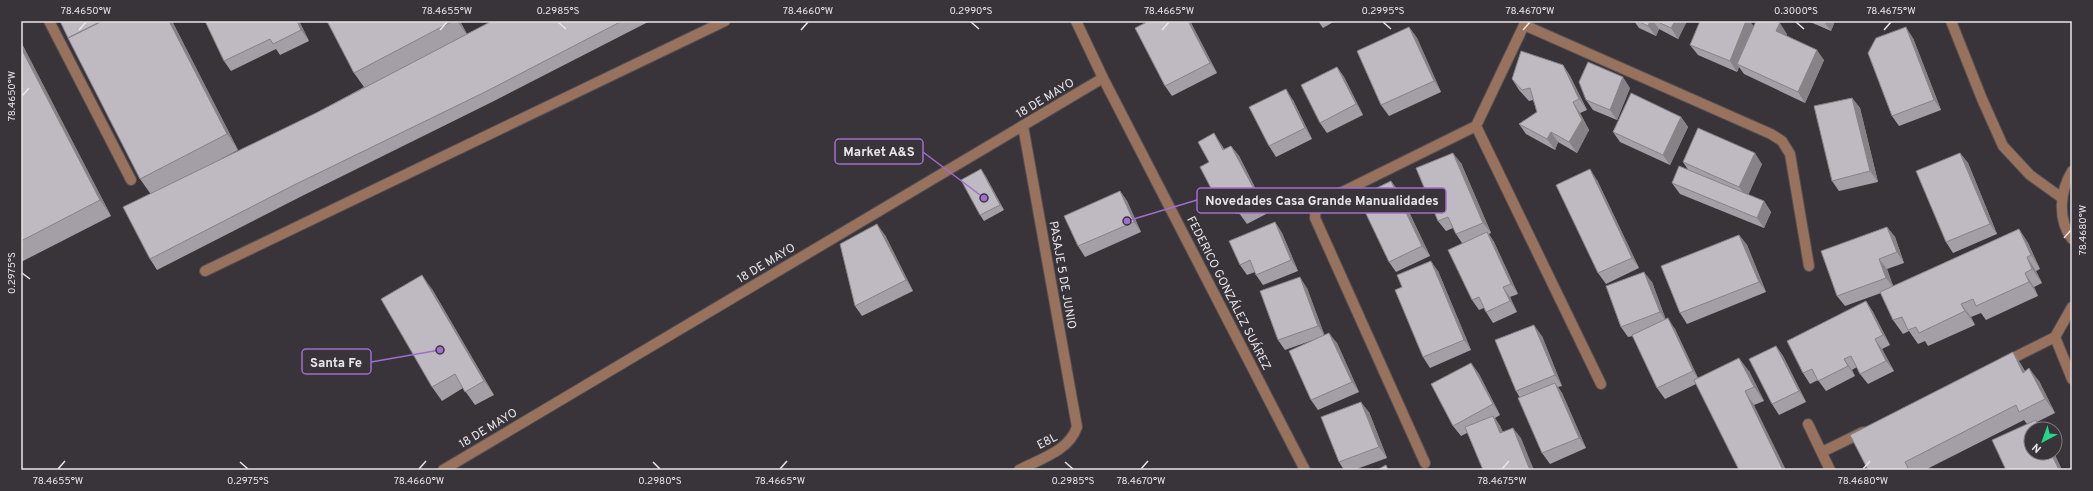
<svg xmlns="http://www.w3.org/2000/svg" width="2093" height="491" font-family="Overpass,sans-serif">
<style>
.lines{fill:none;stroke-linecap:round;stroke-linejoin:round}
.minor-casing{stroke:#545056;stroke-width:12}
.minor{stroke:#98725c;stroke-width:10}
.wall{fill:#a49fa6}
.shaded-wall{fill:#868287}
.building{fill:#bfb9c1;stroke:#868287}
.ticks{fill:none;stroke:#e8e6e9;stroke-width:1.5}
.labels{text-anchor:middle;stroke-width:4;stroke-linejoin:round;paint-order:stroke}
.street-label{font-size:12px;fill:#e8e6e9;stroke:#38343a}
.leader{fill:none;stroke:#a16dce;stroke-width:1.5}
.callout-dot{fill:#a16dce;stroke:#38343a;stroke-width:1.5}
.callout{fill:#38343a;stroke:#a16dce;stroke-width:1.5}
.callout-label{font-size:13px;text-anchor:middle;font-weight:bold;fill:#e8e6e9}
.neatline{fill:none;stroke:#e8e6e9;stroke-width:1.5}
.ticks-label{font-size:10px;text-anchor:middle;fill:#e8e6e9}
</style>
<rect width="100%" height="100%" fill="#38343a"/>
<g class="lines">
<g class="minor-casing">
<path id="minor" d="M49 21 131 180
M1076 21 1103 78 1305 470
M1951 21 1982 99 2003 146 2030 175 2062 198
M1524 25 1771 134 1782 141 1790 154 1809 266
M1476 126 1601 384
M2072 171C2060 191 2057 219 2072 239
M205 271 725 21
M2055 337 2072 379
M2003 363 2055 337 2072 307
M1808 424 1830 470
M1822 452 1863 432
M1425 463 1315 218 1316 205 1476 126 1526 21
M443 470 1103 78
M1019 470C1040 459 1069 451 1077 427L1023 126"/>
</g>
<use href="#minor" class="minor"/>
</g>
<path class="wall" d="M172 21 238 150 223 158 316 113 364 87 354 73 327 21H460L467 34 492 21H650L492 102 302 196 157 270 150 259V193L140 179Z
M205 21H299L309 41 280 55 276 49 231 71 224 61Z
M1190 21 1217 73 1172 96 1165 86Z
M1318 21H1335L1323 28Z
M1634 21H1687L1678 39 1659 29 1656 36 1639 28Z
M1808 21H1835L1831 31Z
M1754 26 1787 34 1786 35 1824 60 1805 103 1744 74 1739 67 1737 72 1698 55 1690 45Z
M1409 27 1417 38 1441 92 1389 116 1381 105Z
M1913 38 1941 110 1899 126 1892 116Z
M21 42 111 216 21 262Z
M1563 65 1570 76 1587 110 1580 113 1589 130 1577 153 1558 142 1555 150 1526 134 1519 124 1537 112 1533 100 1529 101 1519 90 1512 79Z
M1337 67 1344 77 1363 115 1327 133 1320 123Z
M1630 88 1617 120 1593 110 1586 100Z
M1852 98 1860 108 1878 182 1839 191 1832 181Z
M1293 100 1312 139 1276 157 1269 146Z
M1681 117 1688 127 1670 165 1620 142 1613 132Z
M1221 144 1224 149 1231 146 1239 156 1268 213 1247 224 1239 213 1236 214 1228 204 1222 207 1215 196 1209 162Z
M1960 153 1968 163 1997 234 1953 253 1946 242Z
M1683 162 1762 164 1748 195 1764 201 1771 212 1764 228 1680 194 1672 183 1689 171Z
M1461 163 1491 233 1489 234 1494 242 1518 294 1510 297 1517 312 1493 323 1486 312 1484 308 1479 310 1472 300 1462 243 1456 234 1453 228 1446 231 1438 221Z
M985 175 1004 210 984 221 980 215Z
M1597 180 1639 268 1606 284 1598 273Z
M1120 191 1127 201 1141 232 1085 257 1078 246Z
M1399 191 1430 256 1396 272 1389 262Z
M1275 222 1282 233 1298 271 1263 285 1256 275 1255 272 1247 275 1240 265Z
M1887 227 1895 237 1904 263 1887 269 1893 286 2019 229 2028 243 2040 269 2036 271 2042 283 2034 287 2038 296 1986 320 1981 313 1971 317 1975 325 1928 346 1925 341 1918 344 1909 331 1903 334 1893 320 1881 293 1845 306 1837 296Z
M885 235 913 291 862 316 855 306Z
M1739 235 1747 245 1766 292 1687 324 1680 313Z
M1438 271 1471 350 1430 368 1423 357Z
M1652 282 1666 320 1675 329 1698 378 1749 371 1764 401 1754 405 1696 384 1665 399 1657 388 1633 336 1628 337 1621 327Z
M1307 288 1324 335 1337 343 1359 392 1318 410 1311 400 1313 340 1285 350 1278 340Z
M432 289 494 395 475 405 463 388 442 401 432 387Z
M1866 301 1873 312 1890 345 1882 349 1894 371 1868 384 1860 374 1857 367 1852 370 1855 376 1826 391 1818 380 1810 384 1803 373Z
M1542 336 1562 386 1558 387 1562 393 1586 448 1550 464 1542 453 1520 398 1516 391Z
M1776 346 1783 356 1806 402 1779 415 1772 404Z
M2013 352 2022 366 2025 371 2039 381 2055 413 2037 422 2042 429H2031L2054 453 2062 470H2006L2027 424 2024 420 1925 470H1868Z
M1471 363 1479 374 1500 415 1495 418 1500 426 1503 432 1521 438 1467 433 1461 436 1453 426Z
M1369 412 1387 458 1354 470H1344L1339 462Z"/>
<path class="shaded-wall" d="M169 21H172L238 150 227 134Z
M297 21H299L309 41 301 30Z
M457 21H460L467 35Z
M1188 21H1190L1217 73 1210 63Z
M1650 21H1653L1659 29 1656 36 1648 26Z
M1675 21H1687L1678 39 1671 28Z
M1746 21H1750L1755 28 1737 64 1739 67 1737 72 1730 61Z
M1823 21H1835L1831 31Z
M1780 23 1787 34 1783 41 1776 31Z
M1409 27 1417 38 1441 92 1434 81Z
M1906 27 1913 38 1941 110 1934 100Z
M21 42 111 216 100 200 21 48Z
M1817 50 1824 60 1805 103 1798 92Z
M1563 65 1570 76 1587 110 1579 99Z
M1337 67 1344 77 1363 115 1356 104Z
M1623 77 1630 88 1617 120 1610 110Z
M1286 89 1293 100 1312 139 1305 128Z
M1852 98 1860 108 1878 182 1870 171Z
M1573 102 1580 113 1589 130 1577 153 1569 142Z
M1681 117 1688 127 1670 165 1663 155Z
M1551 132 1558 142 1555 150 1547 139Z
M1214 133 1221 144 1230 160 1223 150Z
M1231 146 1239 156 1268 213 1261 202Z
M1453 153 1461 163 1491 233 1483 223Z
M1755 153 1762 164 1747 198 1739 187Z
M1960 153 1968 163 1997 234 1990 224Z
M981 169 985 175 1004 210 1000 205Z
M1590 169 1597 180 1639 268 1632 258Z
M1391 181 1399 191 1430 256 1422 246Z
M1120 191 1127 201 1141 232 1134 222Z
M1764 201 1771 212 1764 228 1757 218Z
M1275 222 1282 233 1298 271 1291 260Z
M877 224 885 235 913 291 906 280Z
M1887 227 1895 237 1904 263 1897 252Z
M2019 229 2028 243 2040 269 2031 255Z
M1487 232 1494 242 1518 294 1511 284Z
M1739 235 1747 245 1766 292 1759 282Z
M2027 257 2036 271 2042 283 2032 269Z
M1879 259 1887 269 1894 288 1886 278Z
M1431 261 1438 271 1471 350 1464 340Z
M1644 272 1652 282 1667 323 1660 312Z
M2025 273 2034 287 2038 296 2029 282Z
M422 275 432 289 494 395 484 381Z
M1300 277 1307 288 1325 336 1318 326Z
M1503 287 1510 297 1517 312 1510 301Z
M1866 301 1873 312 1890 345 1883 335Z
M1961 304 1971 317 1975 325 1965 311Z
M1668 318 1675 329 1700 382 1693 371Z
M1534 325 1542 336 1562 386 1555 375Z
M1329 333 1337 343 1359 392 1352 382Z
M1875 339 1882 349 1894 371 1886 361Z
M1776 346 1783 356 1806 402 1799 391Z
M2013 352 2022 366 2033 387 2023 373Z
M1739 358 1749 371 1764 401 1754 387Z
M1844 359 1852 370 1855 376 1848 366Z
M1471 363 1479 374 1500 415 1493 404Z
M2029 368 2039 381 2055 413 2045 399Z
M1555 383 1562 393 1586 448 1579 438Z
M1745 391 1754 405 1786 470H1783Z
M1361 402 1369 412 1387 458 1379 447Z
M1493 416 1500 426 1508 443 1500 433Z
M2036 420 2042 429H2040Z
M1513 428 1521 438 1534 470H1530Z
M2051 453H2054L2062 470H2059Z"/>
<path class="building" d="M60 21H102L68 38Z
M102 21H169L227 134 140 179 68 38Z
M205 21H297L301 30 273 44 270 39 224 61Z
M327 21H453L354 73Z
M492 21H622L485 92 294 185 150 259 123 207 316 113Z
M1149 21H1188L1210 63 1165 86 1135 28Z
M1638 21H1650L1648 26Z
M1656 21H1675L1671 28Z
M1700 21H1746L1730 61 1690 45Z
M1756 21H1775L1780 23 1776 31 1817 50 1798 92 1737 64Z
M1409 27 1434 81 1381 105 1357 51Z
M1906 27 1934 100 1892 116 1868 53 1876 38Z
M21 48 100 200 21 241Z
M1521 51 1563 65 1579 99 1573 102 1582 120 1569 142 1551 132 1547 139 1519 124 1537 112 1530 88 1522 90 1512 79Z
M1588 62 1623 77 1610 110 1586 100 1579 82Z
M1337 67 1356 104 1320 123 1301 85Z
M1286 89 1305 128 1269 146 1249 107Z
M1631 93 1681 117 1663 155 1613 132Z
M1852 98 1870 171 1832 181 1814 106Z
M1698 128 1755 153 1739 187 1683 162Z
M1214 133 1223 150 1231 146 1261 202 1239 214 1233 201 1229 204 1223 192 1215 196 1200 167 1209 162 1198 142Z
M1453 153 1483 223 1456 234 1448 217 1438 221 1416 168Z
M1960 153 1990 224 1946 242 1916 171Z
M1679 166 1764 201 1757 218 1672 183Z
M981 169 1000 205 980 215 961 180Z
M1590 169 1632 258 1598 273 1556 185Z
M1391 181 1422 246 1389 262 1358 197Z
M1120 191 1134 222 1078 246 1064 216Z
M1275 222 1291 260 1256 275 1250 260 1240 265 1229 241Z
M877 224 906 280 855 306 840 244Z
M1887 227 1897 252 1879 259 1886 278 1837 296 1821 251Z
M2019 229 2031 255 2027 257 2032 269 2025 273 2029 282 1976 306 1973 299 1961 304 1965 311 1919 333 1916 327 1908 330 1902 317 1893 320 1880 292Z
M1487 232 1511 284 1503 287 1510 301 1486 312 1479 297 1472 300 1448 250Z
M1739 235 1759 282 1680 313 1661 266Z
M1431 261 1464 340 1423 357 1395 290 1402 287 1397 275Z
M1644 272 1660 312 1621 327 1606 286Z
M422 275 484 381 465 392 455 374 432 387 381 299Z
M1300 277 1318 326 1278 340 1260 291Z
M1866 301 1883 335 1875 339 1886 361 1860 374 1851 356 1844 359 1848 366 1818 381 1812 369 1803 373 1787 341Z
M1668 318 1693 371 1657 388 1632 335Z
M1534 325 1555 375 1516 391 1495 340Z
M1329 333 1352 382 1311 400 1289 351Z
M1776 346 1799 391 1772 404 1749 359Z
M2013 352 2023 373 2029 368 2045 399 2019 412 2016 405 1905 462 1908 468 1904 470H1868L1850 435Z
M1739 358 1754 387 1745 391 1783 470H1739L1694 380Z
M1471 363 1493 404 1453 426 1431 384Z
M1555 383 1579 438 1542 453 1518 398Z
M1361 402 1379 447 1339 462 1321 417Z
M1493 416 1500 433 1513 428 1530 470H1483L1465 427Z
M2036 420 2040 429H2031V453H2051L2059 470H2006L1992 440Z
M1386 465 1388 470H1377Z"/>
<path class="ticks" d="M558 22 566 29M971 22 979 29M1383 22 1391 29M1796 22 1804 29M79 30 86 22M440 30 447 22M801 30 808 22M1162 30 1169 22M1523 30 1530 22M1884 30 1891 22M22 96 29 88M2064 238 2071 230M22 273 30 279M240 462 248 469M653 462 660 469M1065 462 1073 469M58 469 65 461M419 469 426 461M780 469 787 461M1141 469 1148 461M1502 469 1509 461M1863 469 1870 461"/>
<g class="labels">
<g class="street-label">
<text transform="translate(1045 98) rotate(-31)" y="4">18 DE MAYO</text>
<text transform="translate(766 263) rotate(-31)" y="4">18 DE MAYO</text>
<text transform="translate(1063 275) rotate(80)" y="4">PASAJE 5 DE JUNIO</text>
<text transform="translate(1229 293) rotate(63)" y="4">FEDERICO GONZÁLEZ SUÁREZ</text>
<text transform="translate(488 428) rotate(-31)" y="4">18 DE MAYO</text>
<text transform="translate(1047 441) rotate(-27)" y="4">E8L</text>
</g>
</g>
<path class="leader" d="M984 198L923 152M1127 221L1197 200M440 350L371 362"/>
<g class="callout-dot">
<circle cx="984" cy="198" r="4"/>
<circle cx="1127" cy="221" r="4"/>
<circle cx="440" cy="350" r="4"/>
</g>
<g class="callout">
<rect x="835" y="139" width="88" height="25" rx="4"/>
<rect x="1197" y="188" width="249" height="25" rx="4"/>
<rect x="302" y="349" width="69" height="25" rx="4"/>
</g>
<g class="callout-label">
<text x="879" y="156">Market A&amp;S</text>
<text x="1322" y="205">Novedades Casa Grande Manualidades</text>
<text x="336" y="367">Santa Fe</text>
</g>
<rect width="2093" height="491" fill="none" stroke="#38343a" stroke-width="44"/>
<g transform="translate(2043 441) rotate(221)"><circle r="19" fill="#38343a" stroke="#7e7b80"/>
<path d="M0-3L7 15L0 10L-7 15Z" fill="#21d887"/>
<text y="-6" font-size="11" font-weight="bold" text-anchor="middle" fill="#e8e6e9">N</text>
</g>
<rect x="22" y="22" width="2049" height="447" class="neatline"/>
<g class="ticks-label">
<text x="86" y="14">78.4650°W</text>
<text x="447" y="14">78.4655°W</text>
<text x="558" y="14">0.2985°S</text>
<text x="808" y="14">78.4660°W</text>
<text x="971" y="14">0.2990°S</text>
<text x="1169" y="14">78.4665°W</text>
<text x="1383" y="14">0.2995°S</text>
<text x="1530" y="14">78.4670°W</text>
<text x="1796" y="14">0.3000°S</text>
<text x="1891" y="14">78.4675°W</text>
<text transform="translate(11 96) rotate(-90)" y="4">78.4650°W</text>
<text transform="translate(2082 230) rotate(-90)" y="4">78.4680°W</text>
<text transform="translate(11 273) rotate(-90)" y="4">0.2975°S</text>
<text x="58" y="484">78.4655°W</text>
<text x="248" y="484">0.2975°S</text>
<text x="419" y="484">78.4660°W</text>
<text x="660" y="484">0.2980°S</text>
<text x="780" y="484">78.4665°W</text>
<text x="1073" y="484">0.2985°S</text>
<text x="1141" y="484">78.4670°W</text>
<text x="1502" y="484">78.4675°W</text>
<text x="1863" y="484">78.4680°W</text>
</g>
</svg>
